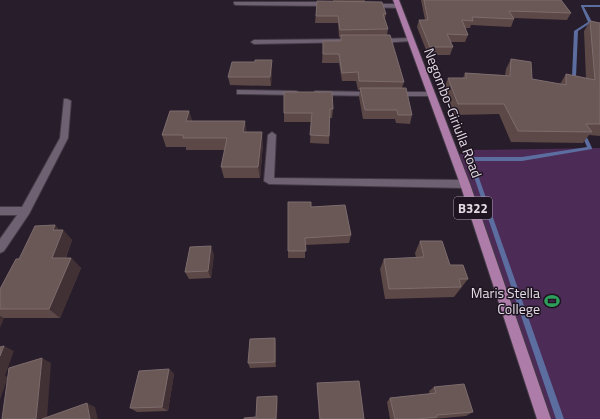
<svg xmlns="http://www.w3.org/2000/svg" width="600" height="419" font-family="'Titillium Web',sans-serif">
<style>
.green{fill:#4c2c56}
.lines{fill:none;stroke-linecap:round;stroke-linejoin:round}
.stream{fill:#5c6da0;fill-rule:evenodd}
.street-casing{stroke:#433a45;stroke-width:2}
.primary-casing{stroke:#433a45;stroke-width:2}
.street{fill:#6e6172;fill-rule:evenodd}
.primary{fill:#ad7ca9;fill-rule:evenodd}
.wall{fill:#5c4846}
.shaded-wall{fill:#413034}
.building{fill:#6a5857;stroke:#7d6c6d}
.labels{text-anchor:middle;stroke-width:3;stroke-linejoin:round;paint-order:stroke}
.shield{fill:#1e1421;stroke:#a79faa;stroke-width:1}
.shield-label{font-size:13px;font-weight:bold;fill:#e2dbe4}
.street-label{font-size:14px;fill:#e2dbe4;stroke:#1e1421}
.poi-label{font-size:14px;fill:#e2dbe4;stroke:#1e1421;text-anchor:end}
</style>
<rect width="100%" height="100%" fill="#281d2b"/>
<path class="green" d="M600 148V419H544L454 156 474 150Z"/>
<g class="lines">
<path class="stream" d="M581 5H600V7H584L592 22 578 31 576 77 580 79 578 80 572 77 574 31 588 22 581 6Z
M582 132H583L585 133 592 148V149L522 161H473L564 419H556L468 159 470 157H522L587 147 581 133Z"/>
<g class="street-casing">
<path id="street" d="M234 2H330L333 4 330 6 236 5 234 4Z
M368 4H398L401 6 398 8 370 7 367 5Z
M410 38 413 40 412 41 378 43 375 41 378 39Z
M354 39 357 41 356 42 254 44 251 42 254 40Z
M237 90 296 91 300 93 296 95 240 94H237Z
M315 91 372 92 376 94 372 96 318 95 314 93Z
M391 92H431L435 94 431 96H394L390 94Z
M64 99H67L71 101 68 138 29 214 4 251 0 253V239L17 215H0V207H22L60 138Z
M272 132 276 135 274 178 465 180 470 184 465 188 269 184 264 181 268 135Z"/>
</g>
<g class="primary-casing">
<path id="primary" d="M393 0H399L470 184 551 419H537L460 184Z"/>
</g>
<use href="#street" class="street"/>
<use href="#primary" class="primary"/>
</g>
<path class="wall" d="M333 0H365V2L386 14 385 19 388 29 387 35 404 82 402 88 412 115 410 124 396 123 395 119H363L359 97 360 90H358L356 81H342L339 63H322L323 41H340L341 37H339L338 23H315L317 1H333Z
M421 0H561L571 13 567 20 513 18 514 19 511 27 471 25 470 28H465L468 35 465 42H450L453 47 450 55H428L417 27 419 20H425Z
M590 21 600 23V136L589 135 583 143 511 142 499 114 454 115 444 89 448 78H463L465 73 505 75 506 69 511 59 532 79 560 84 566 74 586 78 584 31Z
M272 60V69L271 86 230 85 228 77 255 62Z
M333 109 332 118H330L329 144 310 143 311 122H284V113Z
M189 111 192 121 247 132 263 144 260 178H224L221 167 225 150H186V147H166L162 135Z
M311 207 351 235 349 243 305 245V258H288V251Z
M55 225 59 230H63L72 240 66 258H71L81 268 60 318H3L0 316V289L19 259Z
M420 241 468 279 454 297 385 299 380 269 384 259 416 258 415 253Z
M214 254 211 278 189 279 185 272Z
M276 344V367L250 368 248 363Z
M169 369 174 374 168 411 137 412 130 408Z
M317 383 364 419H319L317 388Z
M434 387 473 412 466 416 434 419H390L387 402 390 398 430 394 429 391Z"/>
<path class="shaded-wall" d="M272 60V69L271 86 270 77Z
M189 111 192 123 186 121Z
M245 121 247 133 243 132Z
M262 132 263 144 260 178 258 167Z
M55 225 62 233 63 230 72 240 62 268 52 258 53 230Z
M211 246 214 254 211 278 208 271Z
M71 258 81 268 60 318 49 309Z
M0 316 4 318 0 328Z
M275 338 276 344V367L275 362Z
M4 346 14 351 5 376 8 377 0 400V356Z
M42 358 51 363 47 419H36Z
M169 369 174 374 168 411 162 407Z
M277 396 278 401 277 419H276Z
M87 403 95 407 98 419H90Z"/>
<path class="building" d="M424 0H561L571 13 509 11 514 19 472 17 473 21 462 20 468 35 447 34 453 47H430L419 20H428Z
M317 1 382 2 386 14H383L388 29 340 30 338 16H316Z
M590 21 600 23V124H586L592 132 518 131 504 104H458L448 78H467L465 73 510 76 511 59 531 62 532 79 566 85V74L595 80Z
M341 35H390L404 82 359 81 358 72 342 73 339 54H323V41H341Z
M255 60H272L270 77H228L232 62H255Z
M360 88H406L412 115H398L397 110H365Z
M284 92H332L333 109H330L329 136 310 135 312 113H284Z
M170 111H189L186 121H245L243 132H262L258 167H221L227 138H183V135H162Z
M288 202H311V207L345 205 351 235 305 238 306 251H288Z
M55 225 53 230H63L52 258H71L49 309H0V289L16 259H19L35 226Z
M420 241H442L450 265H463L468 279H459L461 287 389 289 384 259 424 257Z
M211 246 208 271 185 272 190 247Z
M275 338V362L248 363 250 339Z
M4 346 0 356V347Z
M42 358 36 419H2L9 368Z
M169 369 162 407 130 408 139 371Z
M359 381 364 419H320L317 383Z
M464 384 473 412 437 415V417L417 419H395L390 398 436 393 434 387Z
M277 396 276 419H244V418L256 417 257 397Z
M87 403 90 419H42Z"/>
<defs>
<g id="stadium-bare" transform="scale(1.2)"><path d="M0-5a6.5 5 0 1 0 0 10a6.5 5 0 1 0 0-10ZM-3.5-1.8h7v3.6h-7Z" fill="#2e9e5b" stroke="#1e1421" stroke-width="2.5" paint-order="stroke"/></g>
</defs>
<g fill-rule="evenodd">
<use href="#stadium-bare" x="552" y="301"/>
</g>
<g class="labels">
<rect class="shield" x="454" y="197" width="38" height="22" rx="3"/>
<g class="shield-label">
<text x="473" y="213">B322</text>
</g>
<g class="street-label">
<text transform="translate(453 113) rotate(69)" y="5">Negombo-Giriulla Road</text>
</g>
<g class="poi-label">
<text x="540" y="298">Maris Stella<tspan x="540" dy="16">College</tspan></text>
</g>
</g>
</svg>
